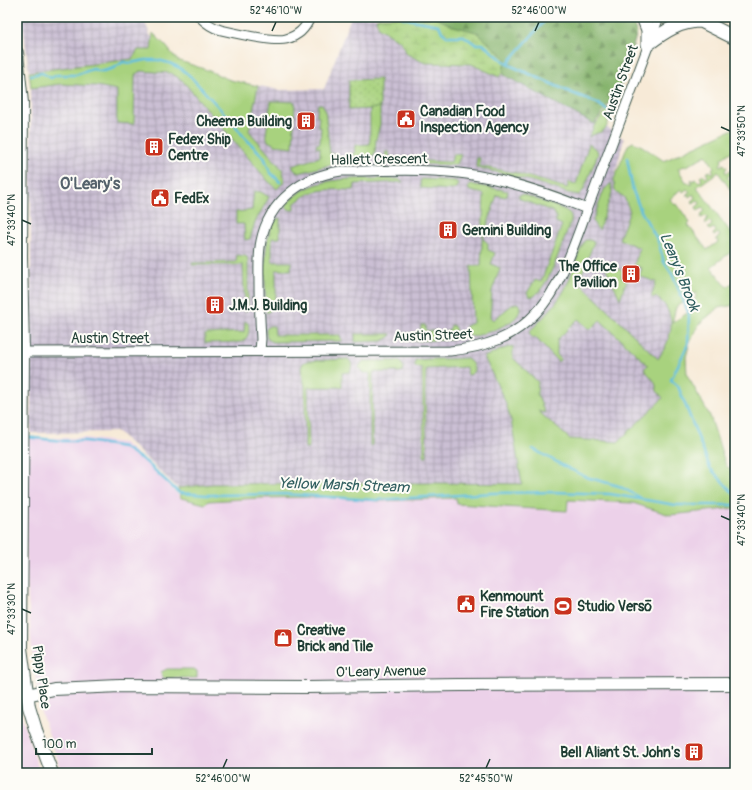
<svg xmlns="http://www.w3.org/2000/svg" width="752" height="790" viewBox="0 0 752 790" font-family="Pangolin,sans-serif">
<defs>
<pattern id="industrial-grid" width="8" height="8" patternUnits="userSpaceOnUse"><rect width="8" height="8" fill="#cbbfd4"/><path d="M0 4h8M4 0v8" fill="none" stroke="#a49cad"/></pattern>
<pattern id="forest-firs" width="22" height="20" patternUnits="userSpaceOnUse"><rect width="22" height="20" fill="#86b46d"/><path d="M5 1l3.5 6h-7zM16 11l3.5 6h-7z" fill="#6d945a"/></pattern>
<pattern id="wetland-marsh" width="20" height="14" patternUnits="userSpaceOnUse"><rect width="20" height="14" fill="#a8d27e"/><path d="M1 5h8M5 5V1M11 12h8M15 12V8" fill="none" stroke="#90b56e"/></pattern>
<pattern id="park-dots" width="8" height="8" patternUnits="userSpaceOnUse"><rect width="8" height="8" fill="#a8d27e"/><path d="M2 2h.1M6 6h.1" fill="none" stroke="#90b56e" stroke-width="1.8" stroke-linecap="round"/></pattern>
</defs>
<rect width="100%" height="100%" fill="#fdfcf7"/>
<filter id="ink" filterUnits="userSpaceOnUse"><feTurbulence type="fractalNoise" baseFrequency=".025" numOctaves="2"/><feDisplacementMap in="SourceGraphic" scale="8" xChannelSelector="R" yChannelSelector="G"/><feConvolveMatrix kernelMatrix="1 2 1 2 8 2 1 2 1" color-interpolation-filters="sRGB"/></filter>
<filter id="wash" filterUnits="userSpaceOnUse"><feTurbulence type="fractalNoise" baseFrequency=".012" numOctaves="4" result="noise"/><feDisplacementMap in="SourceGraphic" scale="16" xChannelSelector="R" yChannelSelector="G"/><feGaussianBlur stdDeviation="0.9" result="paint"/><feColorMatrix in="noise" values="0 0 0 0 0 0 0 0 0 0 0 0 0 0 0 0 0 1.4 0 .05"/><feComposite in="paint" operator="in"/></filter>
<g filter="url(#wash)">
<rect width="100%" height="100%" fill="#f7ead7"/>
<path fill="#ecd1e9" d="M27,438H85L124,443L146,462L181,498L205,504L209,501L260,498L320,497L380,501L456,498L457,504L567,511V500L633,503L670,515L735,508V773H63L41,713L32,651L26,570Z
M17,699L27,735L40,773H17Z"/>
<path fill="url(#industrial-grid)" d="M22,17H143L150,35L175,64L206,75L279,90L324,89L351,17H375L377,18L376,23L401,41L470,61L499,73L599,122L624,139L614,179L615,191L624,197L654,274L676,307L672,324L679,450L617,442L570,439L522,484L434,483L213,484L178,488L118,432L31,433V88Z"/>
<path fill="#a8d27e" stroke="#648859" fill-rule="evenodd" d="M153,33L166,46L177,60L207,70L230,80L258,86L249,131L282,169L284,176V182L277,189L268,181L182,80L171,73L140,71L135,75L134,124L117,123V90L97,86L61,84L31,88L29,72L132,59L138,50H151Z
M271,101L295,102L293,147L275,145L268,141L266,134Z
M318,104H322L325,109L330,154H336L338,161L337,163L299,173L296,171L292,166L320,157V147L316,148L317,144L320,143L321,127H318L319,117L317,116Z
M380,107V124L376,140L375,153L368,163H349L350,154H354L355,145L370,144V109Z
M609,107C609,115 610,128 601,132C597,133 594,134 589,137L594,126Z
M735,128V155L732,151L721,159L722,162L720,164L721,166L724,164L727,168L725,170L726,173L730,171L731,172L730,173L731,175L727,177L730,180L733,178L735,181L732,184L734,187L735,186V196L718,172L697,187L731,233L735,230V249L711,267L727,287L735,281V305L718,308L699,324L690,341L686,357L687,375L710,416L726,466L735,473V508L670,515L633,503L568,500L567,511L457,504L456,498L380,501L320,497L260,498L209,501L205,504L181,498L178,488L213,484L434,483L522,484L511,420L505,401L484,357L503,349L513,346V358L538,382L537,394L545,413L538,411L570,439L618,442L663,398L657,391L655,382L644,369L648,365L600,320L590,330L578,319L557,340V355L561,359L558,362L535,337L533,338L529,334L531,330C543,318 557,304 565,289C573,273 576,256 585,240H590L594,242L579,282L658,359C668,344 677,325 666,307C664,303 659,299 655,296L654,298L651,297L656,282L639,276L642,268L634,265L640,248L619,239L630,211L624,197L615,191L614,179L628,145L633,142L642,146L664,161ZM706,155L714,167L712,169L714,172L712,173L710,171L706,173L708,176L706,178L703,175L700,177L702,180L699,182L696,179L693,181L692,179L691,180L692,183L691,185L688,182H686L678,169L684,166L685,167ZM681,189L683,192L687,189L690,192L686,195L687,196L688,195L689,197L693,194L695,198L691,201L693,203L698,200L700,204L696,207L698,211L702,208L705,211L701,214L702,216L701,217V218L706,216L708,218L704,222L706,224L710,221L712,225L708,228L710,230L714,228L716,231L713,234L714,236L718,233L720,236L716,239L718,242L707,250L688,225L690,223L677,204L675,205L670,199ZM697,292L692,310L672,323L676,307Z
M589,144L597,150L598,154L583,191L579,195L568,193L532,181L476,167L477,158H480L479,166L516,173L567,188L569,182L576,184Z
M385,152H389L390,161H427L451,162L453,154L461,155L457,164L454,165L391,163L388,162L386,159Z
M400,179L403,182L355,184L354,190C330,190 314,186 294,204V210C290,210 287,210 286,205C310,173 364,179 400,179Z
M422,179L455,181L458,183L456,188L452,190L421,188L420,182Z
M611,183L612,192L599,230L595,226L593,220L604,190Z
M470,184L508,191L507,196L505,197L497,195L483,239L488,243V250L495,253L491,264L500,268L492,291L490,317L493,320L512,305L516,303L519,304C527,322 485,333 473,337L466,333V326L473,323L471,266H481L484,194L470,191L468,188Z
M254,191L261,192L269,197L255,222L250,239L245,240L244,224H236V212L252,210Z
M522,194L563,209C569,212 572,214 571,221C563,240 550,286 533,297L529,296L527,293L535,280L541,282L562,225L556,222V217L554,212L523,200L519,198V195Z
M278,218H280V238H272V262H291V270H276C275,282 280,309 266,313C266,290 260,233 278,218Z
M237,255L246,256L248,259V309L247,311L245,312L243,265H192V263L236,262Z
M604,264L623,271L621,277L627,280L620,299Z
M245,321L248,323C250,330 249,339 241,342L205,343V335L207,334L244,332Z
M421,325H425L426,331H449L451,325L454,326L455,328L457,337L451,340L407,341L404,339L400,334H421Z
M269,326H274L275,335H340L342,341L273,342C266,339 266,336 266,329Z
M355,334H391L390,337L382,341L355,342Z
M467,358C472,363 478,370 470,375L467,374L466,367L426,369L425,394L427,457H424L422,368L415,367V360C433,358 449,360 467,358Z
M348,359C353,363 352,366 350,372L342,373V387H308L309,448H305V387L301,368L303,363L307,361Z
M363,361H400L404,368L403,371L400,372H373L372,446H370V373H363L360,369L359,367Z
M167,669H194L197,671V677L195,678H163L161,672Z"/>
<path fill="url(#forest-firs)" stroke="#527850" d="M434,17H629L637,32L626,72L617,93L594,124L504,75L503,73L505,58L476,32L453,26Z"/>
<path fill="url(#wetland-marsh)" stroke="#648859" d="M381,17H434L453,26L476,32L505,58L503,73L499,77L471,64L425,63L407,54L401,42L379,28L376,19Z"/>
<path fill="url(#park-dots)" stroke="#648859" d="M380,79V107L370,109L349,110V80Z"/>
<g fill="none" stroke-linecap="round" stroke-linejoin="round">
<path stroke="#61bfdf" stroke-width="2.5" d="M402,17L412,20L439,25L442,32L447,36H464L475,44H483L507,64L572,93L597,103L607,110
M507,64L548,17
M31,75L42,73L51,78L57,75H76L93,69L99,71H104L114,68L123,62L130,63L146,60H158L169,63L180,68L190,76L234,124L244,137L264,157L270,172L280,182
M627,158L633,191L641,211L658,241L664,262L672,274L689,314L688,344L671,380L678,386L710,468L735,495
M25,437L63,441H86L123,447L146,462L179,493L207,495L284,494L375,500L493,493L555,492L610,494L676,505H735
M533,449L562,465L586,477L619,486L641,498"/>
</g>
</g>
<g filter="url(#ink)">
<g fill="none" stroke-linecap="round" stroke-linejoin="round">
<g stroke="#3f574c" stroke-width="11">
<path id="minor" d="M200,17C206,23 213,28 221,30C234,33 275,42 286,39C298,36 306,28 310,17
M260,351L261,339C260,321 259,302 259,284C259,269 258,255 261,241C269,201 303,176 341,171C382,171 427,168 467,174C509,180 548,193 587,209
M23,352L450,351C485,347 512,339 536,313C563,285 577,235 591,199C614,138 636,77 659,17"/>
</g>
<g stroke="#3f574c" stroke-width="14">
<path id="tertiary" d="M17,53L22,103L21,256L23,352L21,648L29,707L36,730L52,773
M27,695L54,689L120,686L307,687L460,685L735,684"/>
</g>
<g stroke="#3f574c" stroke-width="15">
<path id="secondary" d="M643,17L648,30V44
M695,18L735,38
M648,44C665,31 680,21 702,21"/>
</g>
<use href="#minor" stroke="#fff" stroke-width="9"/>
<use href="#tertiary" stroke="#fff" stroke-width="12"/>
<use href="#secondary" stroke="#fff" stroke-width="13"/>
</g>
</g>
<path fill="none" stroke="#1f3d34" stroke-width="1.5" d="M272,31L276,22M535,31L539,22M721,127L730,131M22,220L31,224M721,516L730,520M22,609L31,613M223,768L227,759M486,768L490,759"/>
<defs>
<g id="civic-square" transform="scale(1)"><rect x="-9" y="-9" width="18" height="18" rx="4" fill="#c8321e" stroke="#fdfcf7"/><path d="M-.6-6.5H3V-4.5H.6V-3L4-1V1h2V6H-6V1h2V-1L-.6-3ZM-1.2 2.5V6h2.4V2.5Z" fill="#fff"/></g>
<g id="building-square" transform="scale(1)"><rect x="-9" y="-9" width="18" height="18" rx="4" fill="#c8321e" stroke="#fdfcf7"/><path d="M-4-6H4V6H1V3H-1V6H-4ZM-2.5-4.3h1.7v1.8h-1.7ZM.8-4.3h1.7v1.8H.8ZM-2.5-1h1.7V.8h-1.7ZM.8-1h1.7V.8H.8Z" fill="#fff"/></g>
<g id="stadium-square" transform="scale(1)"><rect x="-9" y="-9" width="18" height="18" rx="4" fill="#c8321e" stroke="#fdfcf7"/><path d="M0-5a6.5 5 0 1 0 0 10a6.5 5 0 1 0 0-10ZM-3.5-1.8h7v3.6h-7Z" fill="#fff"/></g>
<g id="shop-square" transform="scale(1)"><rect x="-9" y="-9" width="18" height="18" rx="4" fill="#c8321e" stroke="#fdfcf7"/><path d="M-5-2.5h2.3a2.7 3.5 0 0 1 5.4 0H5L5.5 6h-11ZM-1.5-2.5h3a1.5 2.3 0 0 0-3 0Z" fill="#fff"/></g>
</defs>
<g fill-rule="evenodd">
<use href="#civic-square" x="406" y="119"/>
<use href="#building-square" x="306" y="121"/>
<use href="#building-square" x="154" y="147"/>
<use href="#civic-square" x="160" y="198"/>
<use href="#building-square" x="448" y="230"/>
<use href="#building-square" x="631" y="274"/>
<use href="#building-square" x="215" y="305"/>
<use href="#civic-square" x="466" y="604"/>
<use href="#stadium-square" x="563" y="606"/>
<use href="#shop-square" x="283" y="638"/>
<use href="#building-square" x="694" y="752"/>
</g>
<g text-anchor="middle" stroke-width="4" stroke-linejoin="round" paint-order="stroke">
<g font-size="14" fill="#1f3d34" stroke="#fdfcf7">
<text transform="translate(620 82) rotate(-70)" y="5">Austin Street</text>
<text transform="translate(379 159) rotate(-1)" y="5">Hallett Crescent</text>
<text transform="translate(433 335) rotate(-2)" y="5">Austin Street</text>
<text x="110" y="343">Austin Street</text>
<text transform="translate(381 671) rotate(-1)" y="5">O'Leary Avenue</text>
<text transform="translate(42 677) rotate(82)" y="5">Pippy Place</text>
</g>
<g font-size="14" font-weight="bold" fill="#1f3d34" stroke="#fdfcf7" text-anchor="start">
<text x="420" y="116">Canadian Food<tspan x="420" dy="16">Inspection Agency</tspan></text>
<text x="292" y="126" text-anchor="end">Cheema Building</text>
<text x="168" y="144">Fedex Ship<tspan x="168" dy="16">Centre</tspan></text>
<text x="174" y="203">FedEx</text>
<text x="462" y="235">Gemini Building</text>
<text x="617" y="271" text-anchor="end">The Office<tspan x="617" dy="16">Pavilion</tspan></text>
<text x="229" y="310">J.M.J. Building</text>
<text x="480" y="601">Kenmount<tspan x="480" dy="16">Fire Station</tspan></text>
<text x="577" y="611">Studio Versō</text>
<text x="297" y="635">Creative<tspan x="297" dy="16">Brick and Tile</tspan></text>
<text x="680" y="757" text-anchor="end">Bell Aliant St. John's</text>
</g>
<g font-size="15" font-style="italic" fill="#305e5f" stroke="#fdfcf7">
<text transform="translate(680 272) rotate(68)" y="5">Leary's Brook</text>
<text transform="translate(344 485) rotate(2)" y="5">Yellow Marsh Stream</text>
</g>
<g font-size="16" font-weight="bold" fill="#55626c" stroke="#fdfcf7">
<text x="90" y="189">O'Leary's</text>
</g>
</g>
<rect width="752" height="790" fill="none" stroke="#fdfcf7" stroke-width="44"/>
<path d="M36 748v6h116v-6" fill="none" stroke="#1f3d34" stroke-width="2"/>
<text x="42" y="748" font-size="12" fill="#1f3d34" stroke="#fdfcf7" stroke-width="3" paint-order="stroke">100 m</text>
<rect x="22" y="22" width="708" height="746" fill="none" stroke="#1f3d34" stroke-width="1.5"/>
<g font-size="10" text-anchor="middle" fill="#1f3d34">
<text x="276" y="14">52°46'10"W</text>
<text x="539" y="14">52°46'00"W</text>
<text transform="translate(741 131) rotate(-90)" y="4">47°33'50"N</text>
<text transform="translate(11 220) rotate(-90)" y="4">47°33'40"N</text>
<text transform="translate(741 520) rotate(-90)" y="4">47°33'40"N</text>
<text transform="translate(11 609) rotate(-90)" y="4">47°33'30"N</text>
<text x="223" y="782">52°46'00"W</text>
<text x="486" y="782">52°45'50"W</text>
</g>
</svg>
